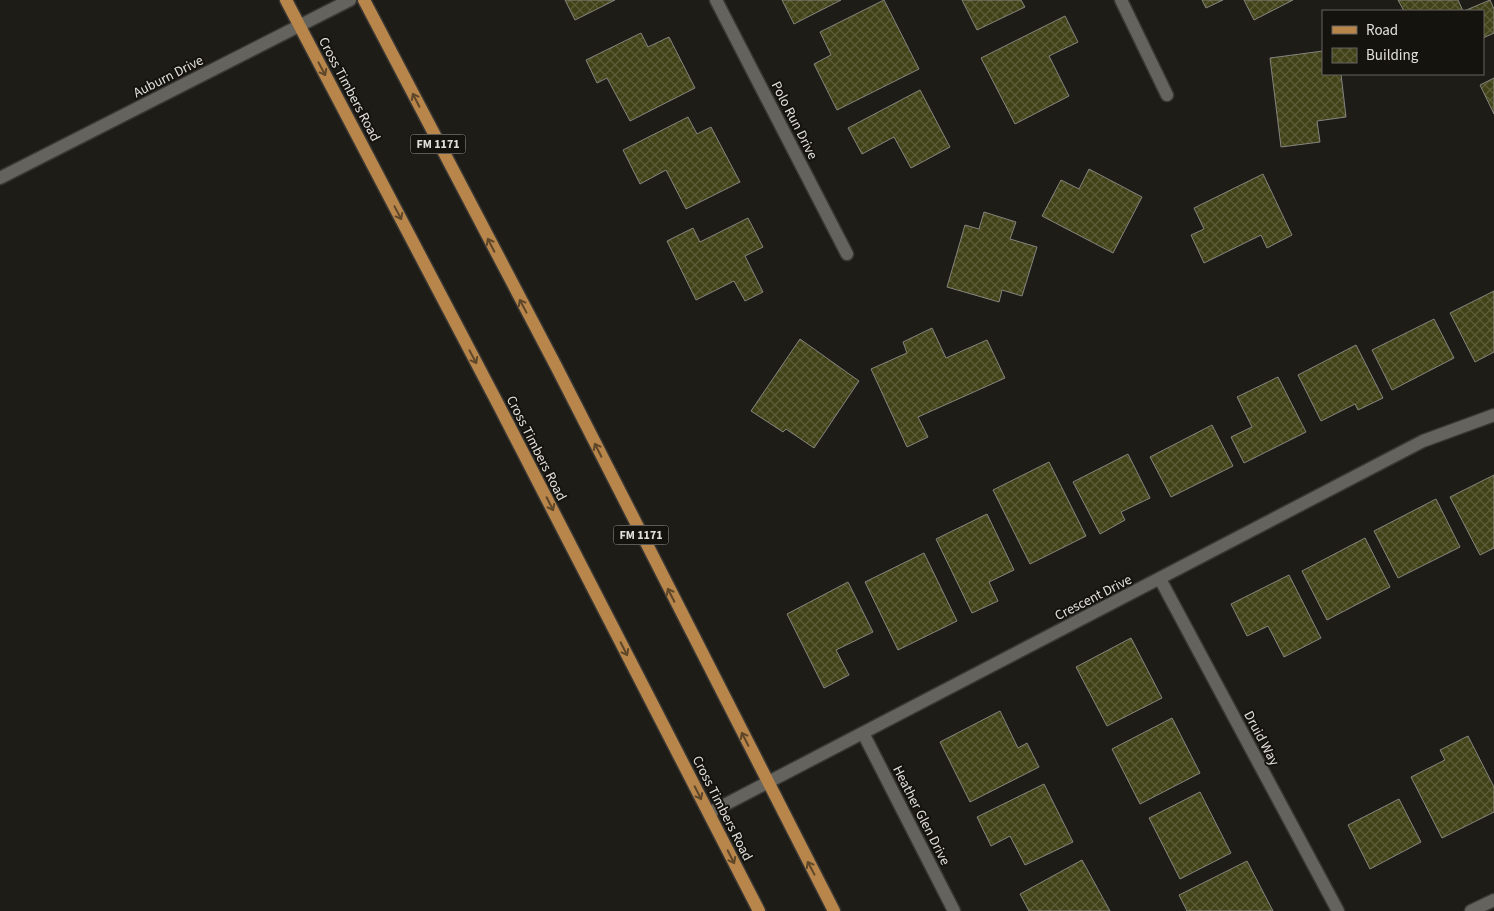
<svg xmlns="http://www.w3.org/2000/svg" width="1494" height="911" viewBox="0 0 1494 911" font-family="'Source Sans 3',sans-serif">
<defs>
<pattern id="building-cross-hatch" width="8" height="8" patternUnits="userSpaceOnUse" patternTransform="scale(1.25)"><rect width="8" height="8" fill="#424218"/><path d="M0 0l8 8M0 8l8-8" fill="none" stroke="#5d5d39"/></pattern>
</defs>
<rect width="100%" height="100%" fill="#1e1c17"/>
<path fill="url(#building-cross-hatch)" stroke="#84857e" d="M565,0H615L575,20Z
M782,0H841L794,24Z
M884,0L919,69L837,110L814,64L831,55L820,32Z
M962,0H1021L1025,7L977,30Z
M1202,0H1223L1206,8Z
M1244,0H1293L1254,20Z
M1398,0H1458L1463,11H1404Z
M1490,0L1494,9V33L1483,38V11H1464Z
M1065,16L1078,42L1049,56L1069,96L1015,124L981,58Z
M641,33L648,47L669,37L695,88L630,121L607,78L597,83L586,60Z
M1323,51V74H1341L1346,117L1317,121L1320,142L1281,147L1270,58Z
M1494,78V114L1480,85Z
M920,90L950,147L911,168L894,137L862,154L848,128Z
M688,117L697,134L711,127L740,182L686,209L666,170L640,184L623,150Z
M1089,169L1142,197L1113,253L1042,216L1061,180L1079,189Z
M1263,174L1292,235L1267,248L1261,235L1204,263L1191,235L1204,229L1194,208Z
M984,212L1016,222L1010,239L1037,247L1022,296L1002,290L999,302L947,287L965,225L979,229Z
M748,218L763,247L745,256L763,292L745,301L734,281L696,300L667,241L693,228L700,242Z
M1494,291V352L1475,362L1450,313Z
M1434,319L1454,358L1392,390L1372,350Z
M932,328L946,358L987,340L1005,378L918,417L928,437L907,447L871,369L907,353L903,342Z
M800,339L859,381L814,448L786,429L783,432L751,411Z
M1356,345L1383,398L1358,410L1355,404L1321,421L1298,375Z
M1278,377L1306,432L1244,463L1231,437L1252,427L1237,397Z
M1212,425L1233,466L1171,497L1150,457Z
M1128,454L1150,498L1121,512L1125,520L1100,534L1073,482Z
M1049,462L1086,536L1030,564L993,490Z
M1494,475V548L1480,555L1450,497Z
M1436,499L1460,547L1398,578L1374,531Z
M987,514L1014,570L989,582L998,601L972,613L936,539Z
M1365,538L1390,587L1327,620L1302,571Z
M924,553L957,621L898,650L865,582Z
M1289,575L1321,638L1284,657L1268,626L1247,636L1231,604Z
M848,582L873,632L836,650L849,675L824,688L787,614Z
M1131,638L1162,698L1107,726L1076,667Z
M1000,711L1018,748L1027,743L1039,767L970,802L940,742Z
M1172,718L1200,773L1140,804L1112,749Z
M1468,736L1494,787V812L1442,838L1411,777L1445,760L1440,750Z
M1044,784L1073,842L1025,865L1010,836L991,846L977,817Z
M1200,792L1231,853L1180,879L1149,818Z
M1399,799L1421,842L1370,869L1348,825Z
M1082,860L1110,911H1029L1020,894Z
M1247,861L1273,911H1187L1179,895Z"/>
<g fill="none" stroke-linecap="round" stroke-linejoin="round">
<g stroke="#383734" stroke-width="15">
<path id="minor" d="M716,0L847,254
M1121,0L1167,95
M1160,579L1338,911
M863,733L954,911
M709,813L1423,441L1494,415
M1471,911L1494,900"/>
</g>
<g stroke="#383734" stroke-width="15">
<path id="tertiary" d="M0,178L350,0"/>
</g>
<g stroke="#383734" stroke-width="15">
<path id="primary" d="M286,0L498,404L759,911
M364,0L557,368L834,911"/>
</g>
<use href="#minor" stroke="#65635d" stroke-width="12"/>
<use href="#tertiary" stroke="#65635d" stroke-width="12"/>
<use href="#primary" stroke="#b8854a" stroke-width="12"/>
</g>
<defs><path id="oneway-shaft" d="M-6 0H5M1.5-3L5.5 0L1.5 3" fill="none" stroke-width="1.6" stroke-linecap="round" stroke-linejoin="round" transform="scale(1.25)"/></defs>
<g stroke="#5e4629">
<use href="#oneway-shaft" transform="translate(322 69) rotate(62)"/>
<use href="#oneway-shaft" transform="translate(416 100) rotate(-117)"/>
<use href="#oneway-shaft" transform="translate(398 213) rotate(62)"/>
<use href="#oneway-shaft" transform="translate(491 245) rotate(-117)"/>
<use href="#oneway-shaft" transform="translate(523 306) rotate(-118)"/>
<use href="#oneway-shaft" transform="translate(473 357) rotate(62)"/>
<use href="#oneway-shaft" transform="translate(598 450) rotate(-117)"/>
<use href="#oneway-shaft" transform="translate(550 504) rotate(63)"/>
<use href="#oneway-shaft" transform="translate(671 595) rotate(-117)"/>
<use href="#oneway-shaft" transform="translate(624 649) rotate(63)"/>
<use href="#oneway-shaft" transform="translate(745 739) rotate(-117)"/>
<use href="#oneway-shaft" transform="translate(698 793) rotate(63)"/>
<use href="#oneway-shaft" transform="translate(731 857) rotate(63)"/>
<use href="#oneway-shaft" transform="translate(811 868) rotate(-118)"/>
</g>
<g text-anchor="middle" stroke-width="4" stroke-linejoin="round" paint-order="stroke">
<g fill="#15130e" stroke="#a4a29e" stroke-width="1">
<rect x="410.5" y="134.5" width="55" height="19" rx="4"/>
<rect x="613.5" y="525.5" width="55" height="19" rx="4"/>
</g>
<g font-size="12" font-weight="bold" fill="#e1dfdc">
<text x="438" y="148">FM 1171</text>
<text x="641" y="539">FM 1171</text>
</g>
<g font-size="14" fill="#e1dfdc" stroke="#15130e">
<text transform="translate(168 76) rotate(-27)" y="5">Auburn Drive</text>
<text transform="translate(350 89) rotate(62)" y="5">Cross Timbers Road</text>
<text transform="translate(795 120) rotate(63)" y="5">Polo Run Drive</text>
<text transform="translate(537 448) rotate(63)" y="5">Cross Timbers Road</text>
<text transform="translate(1093 597) rotate(-27)" y="5">Crescent Drive</text>
<text transform="translate(1262 738) rotate(62)" y="5">Druid Way</text>
<text transform="translate(723 808) rotate(63)" y="5">Cross Timbers Road</text>
<text transform="translate(922 815) rotate(63)" y="5">Heather Glen Drive</text>
</g>
</g>
<rect x="1322" y="10" width="162" height="65" fill="#15130e" stroke="#676560"/>
<rect x="1332" y="26" width="25" height="8" fill="#b8854a" stroke="#676560"/>
<text x="1366" y="35" font-size="15" fill="#e1dfdc">Road</text>
<rect x="1332" y="48" width="25" height="15" fill="url(#building-cross-hatch)" stroke="#676560"/>
<text x="1366" y="60" font-size="15" fill="#e1dfdc">Building</text>
</svg>
